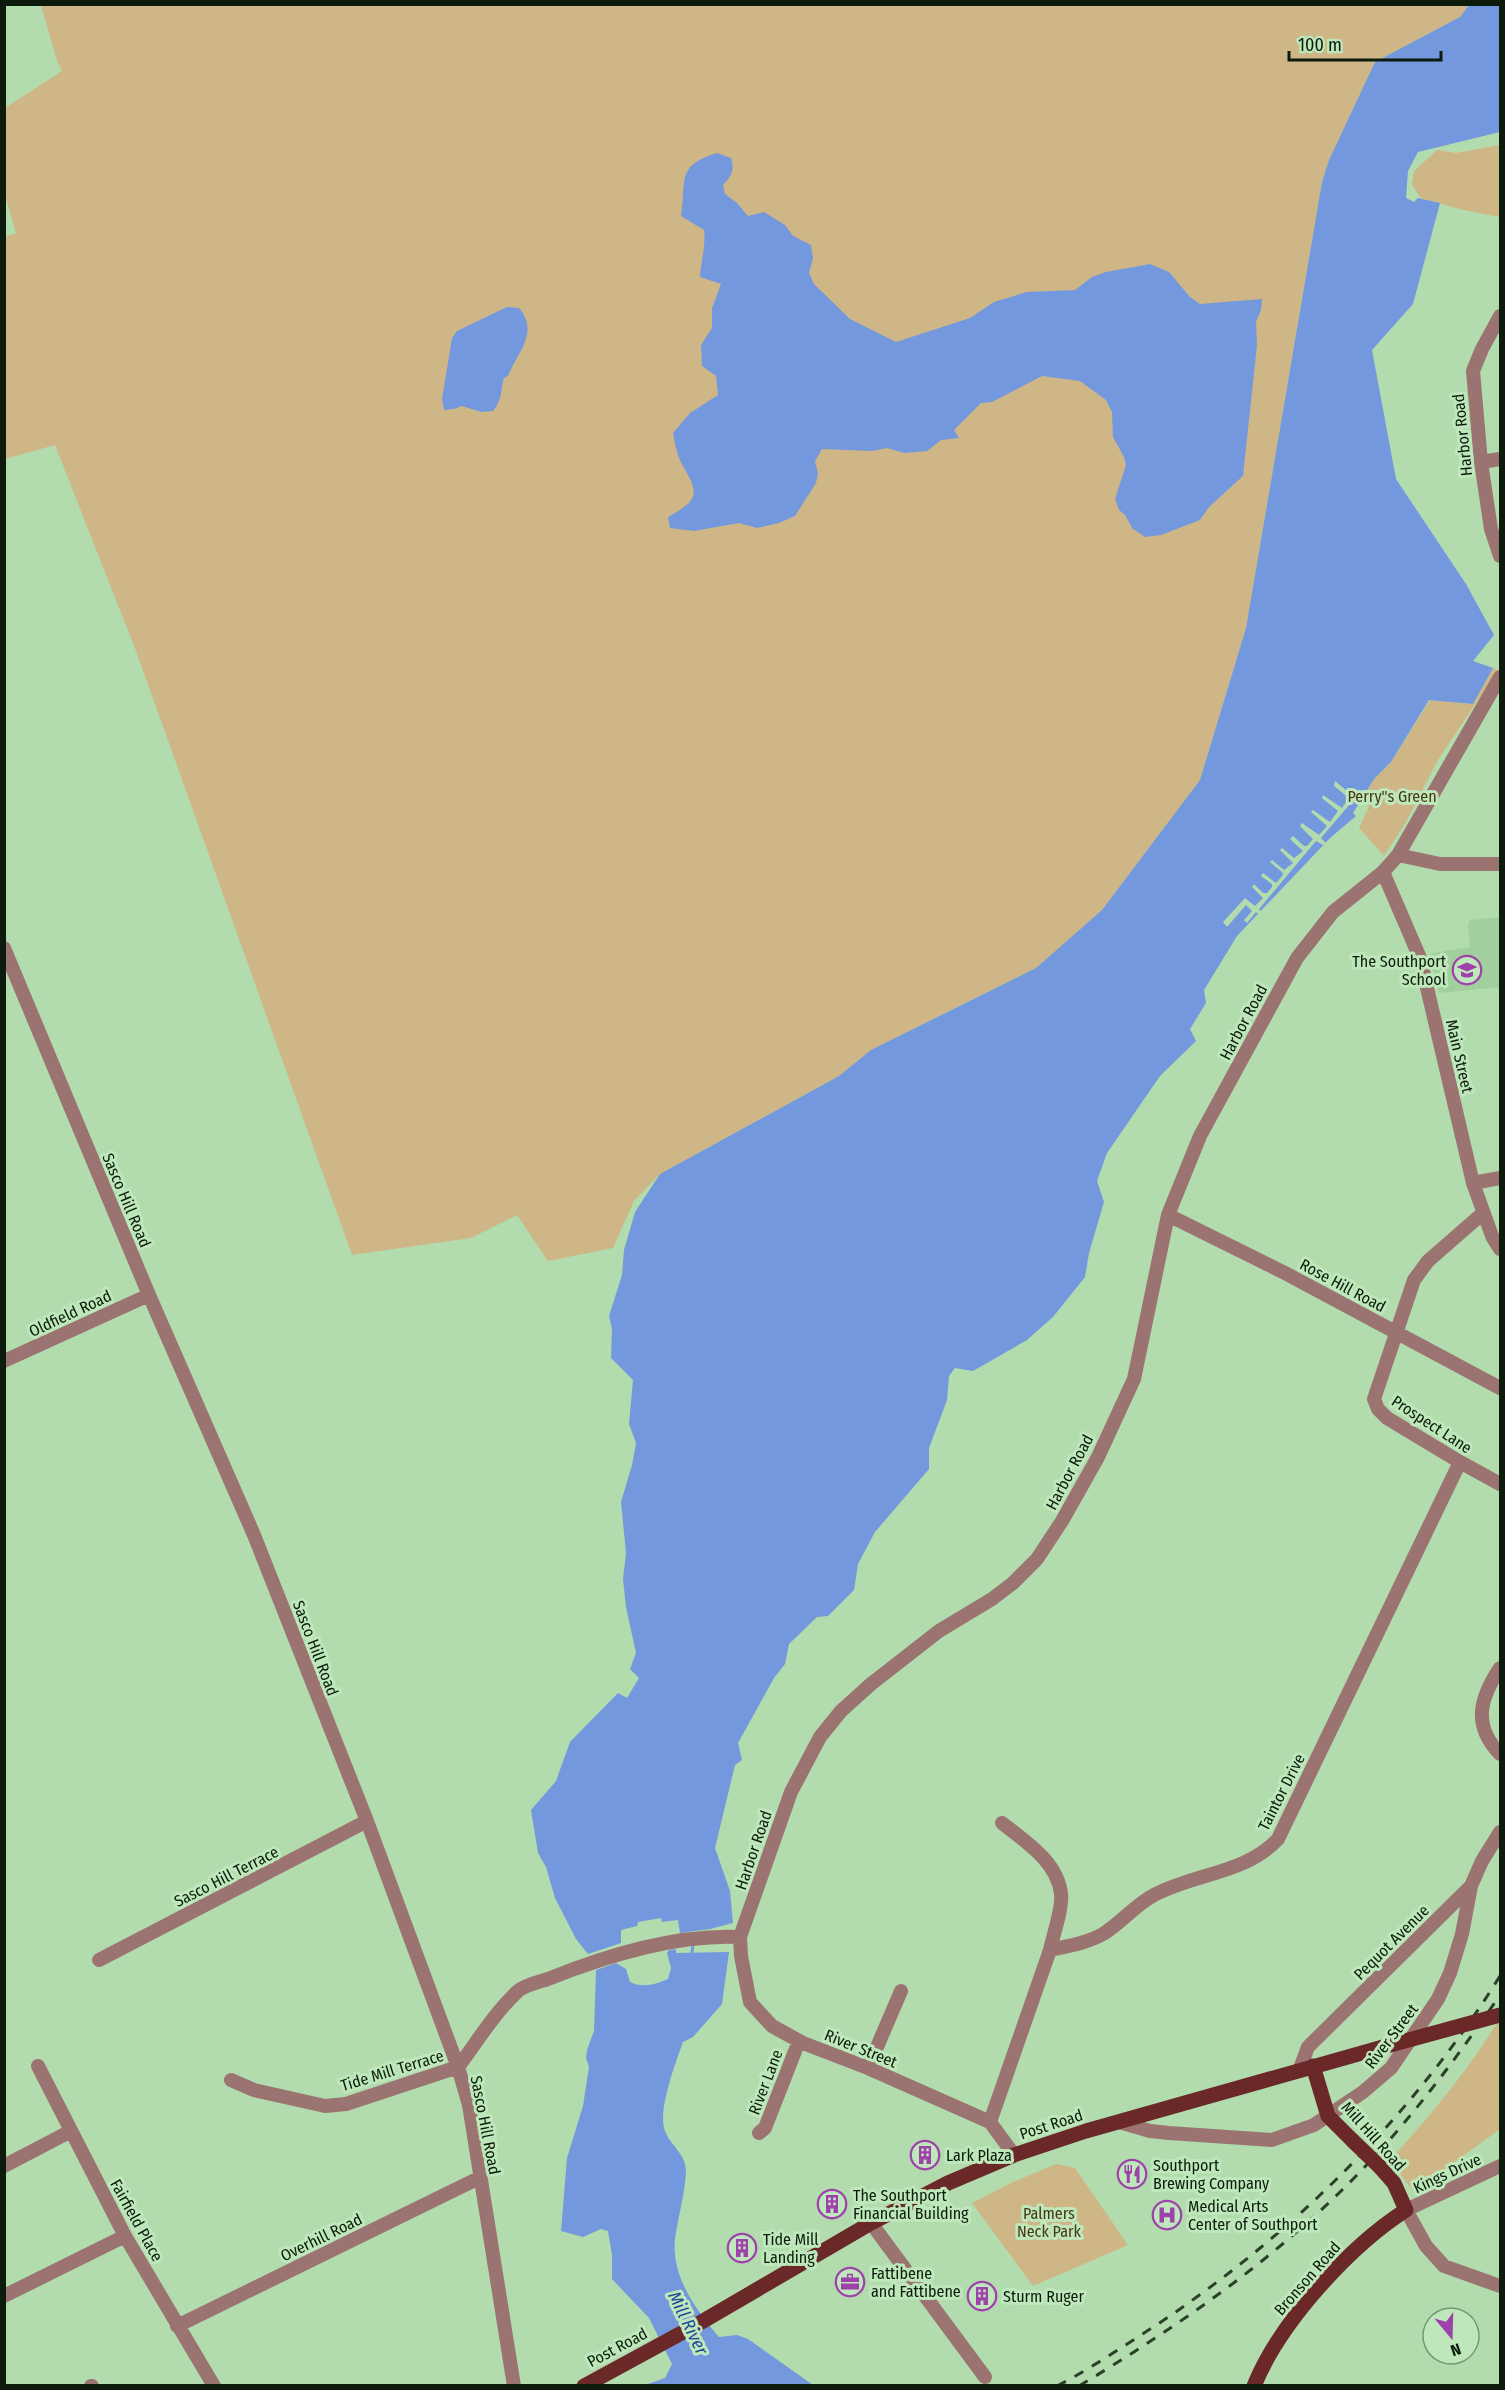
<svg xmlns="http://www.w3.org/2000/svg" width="1505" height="2390" viewBox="0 0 1505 2390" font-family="'Fira Sans Condensed',sans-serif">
<rect width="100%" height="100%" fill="#b2dbae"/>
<path fill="#a1cf9e" d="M1500,917V987L1439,993L1429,954L1470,947L1468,926L1470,920Z"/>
<path fill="#cfb687" d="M41,5H1469L1460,17L1375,62L1329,160L1322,182L1246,628L1200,780L1102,910L1036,968L871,1050L839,1076L660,1174L634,1201L613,1248L548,1261L517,1215L471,1238L352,1255L136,651L55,445L5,459V237L16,233L5,195V108L62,71L57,61Z
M1500,145V217L1463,210L1421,198L1412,185L1414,171L1437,150L1456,153Z
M1493,668L1498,670L1438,760L1406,822L1384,856L1359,828L1369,806L1361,800L1374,779L1391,762L1430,700L1473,704Z
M1500,2018V2129L1414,2192L1390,2160C1432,2114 1467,2072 1500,2018Z
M1056,2164L1075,2168L1128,2245L1033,2286L972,2203L1011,2183Z"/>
<path fill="#7498de" d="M1469,5H1500V132L1418,152L1408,171L1406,198L1414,202L1418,198L1440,203L1413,304L1372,350L1396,479L1466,584L1494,635L1473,661L1493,668L1473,704L1429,700L1391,762L1374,779L1353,813L1356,816L1330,838L1237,936L1204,990L1206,1003L1190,1029L1196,1041L1160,1076L1107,1153L1097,1181L1104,1202L1089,1253L1085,1277L1053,1317L1027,1340L973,1371L955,1368L949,1376L947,1400L929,1448V1469L875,1532L858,1564L854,1590L828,1616L817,1617L789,1644L785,1664L774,1678L738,1743L742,1760L735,1765L715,1848L730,1891L733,1923L710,1929L680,1933L678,1920L662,1922L661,1918L638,1922L637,1926L621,1930V1943L588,1954L576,1939L555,1898L546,1867L538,1853L531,1810L556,1781L570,1742L618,1693L627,1698L639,1678L630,1669L636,1653L626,1607L623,1579L626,1553L621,1502L632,1465L636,1443L629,1424L633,1380L611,1358L612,1329L609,1316L622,1275L624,1250L635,1212L660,1174L839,1076L871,1050L1036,968L1102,910L1200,780L1246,628L1322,182L1329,160L1375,62L1460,17Z
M717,153L731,158C735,171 731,176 723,185L725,194L737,203L748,216L764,212L785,225L793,236L811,245L813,258L809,273L814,284L850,319L896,342L970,318L994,302L1027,292L1075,290L1092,277L1106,272L1150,264L1169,272L1190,297L1200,304L1262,299L1261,310L1256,322L1257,345L1243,476L1209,507L1200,520L1161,535L1145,537L1132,528L1125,515L1119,510L1115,499L1126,465L1124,457L1113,437L1112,412L1106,400L1080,381L1042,376L992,402L981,403L954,430L959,438L941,440L927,451L904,453L887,448L872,451L822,449L815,461L818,473L816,483L795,516L779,523L757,528L739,523L694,531L670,528L668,517C698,500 700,495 683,466C677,456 675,444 673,433L690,413L718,395L716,376L702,366L701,345L712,328V308L721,284L700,277C701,261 706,246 704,230L681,216C687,180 675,166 717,153Z
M507,307L519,308C540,332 517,353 508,376L504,378C500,391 503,399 493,411L481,412L462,406L454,409L444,410L442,399L452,338L457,331Z
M676,1949V1953L729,1952L722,2004L693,2037L683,2042C676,2062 657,2111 665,2131C670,2145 686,2154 686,2171C685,2194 678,2217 675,2239C671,2276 696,2310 719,2337L737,2335L748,2339L813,2385H645L665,2378L672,2364L649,2318L612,2279V2255L608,2231L601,2229L583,2237L561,2231L567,2158L583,2106L589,2067L586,2058L587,2050L594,2031L596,1970L616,1963L626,1969L630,1982C642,1988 655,1985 668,1979L671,1968L667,1953L669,1950Z"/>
<path fill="#b2dbae" d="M1335,781L1355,798L1321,838L1326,843L1323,845L1316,841L1259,909L1262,913L1260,915L1256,912L1247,923L1244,920L1252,911L1246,905L1227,927L1223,922L1245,898L1255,906L1263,898L1252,887L1254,884L1263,893H1267L1272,887V884L1261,876L1263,873L1276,883L1283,875L1282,872L1270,862L1272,860L1284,870L1293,863L1280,850L1282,848L1294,858L1303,851L1290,839L1293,836L1304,846H1307L1313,839L1300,826L1302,823L1319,835L1327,826L1311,812L1313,810L1330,822L1338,811L1322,798L1323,795L1342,808L1349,798L1334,786Z"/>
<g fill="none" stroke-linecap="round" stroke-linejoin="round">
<path stroke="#7498de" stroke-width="3" d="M692,1953L693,1943"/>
<path stroke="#9b7471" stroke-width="14" d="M1500,316L1482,349L1473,371L1481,462L1491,529L1500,556
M1481,462L1500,459
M1398,855L1440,864H1500
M1383,872L1420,958L1473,1183L1492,1236L1500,1249
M4,948L149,1295L254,1535L367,1821L458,2067L469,2105L514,2386
M1473,1183L1500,1178
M1483,1213L1428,1261L1414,1280L1374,1399L1378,1409L1387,1418L1460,1462L1500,1484
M1168,1215L1285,1273L1500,1388
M4,1361L149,1295
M1500,1668C1480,1698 1472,1725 1500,1754
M1002,1823C1025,1841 1058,1862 1061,1894C1063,1908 1053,1935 1050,1950
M740,1937L741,1956L750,2002L772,2026L803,2043L868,2068L990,2122L1014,2155
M99,1960L367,1821
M38,2066L125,2236L214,2386
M458,2067C477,2042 495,2012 518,1991C525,1985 539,1982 548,1979C608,1955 676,1934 740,1937L791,1792L820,1737L841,1711L871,1684L939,1631L992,1599L1013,1583L1037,1559L1062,1521L1098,1457L1134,1379L1168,1215L1200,1136L1297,958L1333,912L1383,872L1398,855L1500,677
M868,2068L901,1991
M1299,2071L1308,2047L1471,1886L1482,1861L1500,1832
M231,2080L254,2090L325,2106L346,2104L458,2067
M990,2122L1050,1950C1068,1946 1087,1943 1103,1934C1121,1923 1135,1905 1154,1895C1195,1873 1245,1874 1278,1839L1460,1462
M1119,2122L1150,2131L1169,2133L1272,2140L1314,2125L1363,2092L1391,2068L1438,1999L1450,1973L1462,1934L1471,1886
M759,2133L765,2128L799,2041
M4,2166L71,2131
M1500,2166L1406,2210L1426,2246L1444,2266L1500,2286
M871,2223L985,2377
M4,2296L125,2236
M177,2326L479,2178
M91,2386H92"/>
<path stroke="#6a2828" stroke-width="15" d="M1313,2066L1328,2116L1353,2141
M584,2386L698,2324L871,2223L948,2183L1014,2155L1086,2131L1383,2047
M1254,2386C1280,2322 1349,2247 1406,2210L1394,2183L1379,2166"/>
<path stroke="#2b3f2a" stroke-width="3" stroke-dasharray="10 10" stroke-linecap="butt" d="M1057,2386C1092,2368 1125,2345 1158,2324C1294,2233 1413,2116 1500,1976
M1079,2386C1172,2330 1261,2269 1339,2193C1400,2134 1452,2065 1500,1995"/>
<path stroke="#6a2828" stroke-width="15" d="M1383,2047L1500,2015
M1353,2141L1379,2166"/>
</g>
<defs>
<g id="school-ring" transform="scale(1.5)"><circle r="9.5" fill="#bee8bb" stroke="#9e41aa" stroke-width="1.5"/><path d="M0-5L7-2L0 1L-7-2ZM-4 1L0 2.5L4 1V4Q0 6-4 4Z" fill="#9e41aa"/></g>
<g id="building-ring" transform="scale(1.5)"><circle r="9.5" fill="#bee8bb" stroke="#9e41aa" stroke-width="1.5"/><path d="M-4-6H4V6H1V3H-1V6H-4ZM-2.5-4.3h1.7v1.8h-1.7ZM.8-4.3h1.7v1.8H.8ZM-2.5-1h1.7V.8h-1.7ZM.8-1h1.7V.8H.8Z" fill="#9e41aa"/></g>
<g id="restaurant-ring" transform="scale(1.5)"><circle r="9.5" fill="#bee8bb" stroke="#9e41aa" stroke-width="1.5"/><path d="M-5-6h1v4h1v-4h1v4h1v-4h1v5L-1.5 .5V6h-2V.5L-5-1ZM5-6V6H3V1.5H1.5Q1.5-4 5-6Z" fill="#9e41aa"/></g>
<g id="hospital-ring" transform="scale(1.5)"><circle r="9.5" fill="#bee8bb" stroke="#9e41aa" stroke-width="1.5"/><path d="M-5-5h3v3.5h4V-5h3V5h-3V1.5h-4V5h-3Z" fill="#9e41aa"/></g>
<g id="office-ring" transform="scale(1.5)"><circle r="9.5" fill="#bee8bb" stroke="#9e41aa" stroke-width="1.5"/><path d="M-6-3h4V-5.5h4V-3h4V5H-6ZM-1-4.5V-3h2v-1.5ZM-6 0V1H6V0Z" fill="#9e41aa"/></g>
</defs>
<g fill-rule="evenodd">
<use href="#school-ring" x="1467" y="970"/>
<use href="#building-ring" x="925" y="2155"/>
<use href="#restaurant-ring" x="1132" y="2174"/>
<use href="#building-ring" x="832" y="2204"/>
<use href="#hospital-ring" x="1167" y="2215"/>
<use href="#building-ring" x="742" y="2248"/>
<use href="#office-ring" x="850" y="2282"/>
<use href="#building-ring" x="982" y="2296"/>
</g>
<g text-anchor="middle" stroke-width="6" stroke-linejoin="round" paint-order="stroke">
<g font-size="16" fill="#0c1b0b" stroke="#bee8bb">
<text transform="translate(1462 435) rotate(-96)" y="6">Harbor Road</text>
<text transform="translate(1243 1022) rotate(-62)" y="6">Harbor Road</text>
<text transform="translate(1460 1056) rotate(77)" y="6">Main Street</text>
<text transform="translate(127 1200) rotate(67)" y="6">Sasco Hill Road</text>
<text transform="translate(1343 1285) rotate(28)" y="6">Rose Hill Road</text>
<text transform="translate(70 1313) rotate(-25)" y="6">Oldfield Road</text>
<text transform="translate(1432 1424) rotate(33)" y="6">Prospect Lane</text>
<text transform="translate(1069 1472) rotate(-62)" y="6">Harbor Road</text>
<text transform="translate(316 1648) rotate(69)" y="6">Sasco Hill Road</text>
<text transform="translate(1281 1792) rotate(-63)" y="6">Taintor Drive</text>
<text transform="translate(753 1850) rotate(-71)" y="6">Harbor Road</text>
<text transform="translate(226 1876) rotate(-27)" y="6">Sasco Hill Terrace</text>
<text transform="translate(1391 1942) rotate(-45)" y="6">Pequot Avenue</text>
<text transform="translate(1391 2036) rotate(-53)" y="6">River Street</text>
<text transform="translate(861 2048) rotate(22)" y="6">River Street</text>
<text transform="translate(392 2070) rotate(-17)" y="6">Tide Mill Terrace</text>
<text transform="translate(765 2082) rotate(-69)" y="6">River Lane</text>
<text transform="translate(1051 2124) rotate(-18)" y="6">Post Road</text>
<text transform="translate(486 2125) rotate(79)" y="6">Sasco Hill Road</text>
<text transform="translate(1374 2136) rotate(48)" y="6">Mill Hill Road</text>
<text transform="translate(1447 2173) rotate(-25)" y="6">Kings Drive</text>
<text transform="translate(137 2220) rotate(61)" y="6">Fairfield Place</text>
<text transform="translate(321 2237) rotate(-26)" y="6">Overhill Road</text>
<text transform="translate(1307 2278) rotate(-49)" y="6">Bronson Road</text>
<text transform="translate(617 2347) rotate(-28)" y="6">Post Road</text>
</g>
<g font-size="16" fill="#483713" stroke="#bee8bb">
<text x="1392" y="802">Perry"s Green</text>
<text x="1049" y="2219">Palmers<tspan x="1049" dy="18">Neck Park</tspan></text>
</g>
<g font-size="16" fill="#0c1b0b" stroke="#bee8bb" text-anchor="start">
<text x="1446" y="967" text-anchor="end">The Southport<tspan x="1446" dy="18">School</tspan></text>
<text x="946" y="2161">Lark Plaza</text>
<text x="1153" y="2171">Southport<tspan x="1153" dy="18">Brewing Company</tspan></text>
<text x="853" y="2201">The Southport<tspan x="853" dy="18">Financial Building</tspan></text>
<text x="1188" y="2212">Medical Arts<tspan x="1188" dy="18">Center of Southport</tspan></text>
<text x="763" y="2245">Tide Mill<tspan x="763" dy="18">Landing</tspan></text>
<text x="871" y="2279">Fattibene<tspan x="871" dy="18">and Fattibene</tspan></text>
<text x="1003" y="2302">Sturm Ruger</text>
</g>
<g font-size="18" font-style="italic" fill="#214799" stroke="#bee8bb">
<text transform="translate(688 2323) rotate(64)" y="6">Mill River</text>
</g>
</g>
<rect width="1505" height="2390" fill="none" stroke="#0c1b0b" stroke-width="12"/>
<g transform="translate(1451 2336) rotate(161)"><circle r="28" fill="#bee8bb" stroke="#779675" stroke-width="1.5"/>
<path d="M0-4.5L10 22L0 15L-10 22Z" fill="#9e41aa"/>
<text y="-9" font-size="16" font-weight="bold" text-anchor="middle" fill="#0c1b0b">N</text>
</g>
<path d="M1289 51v9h152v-9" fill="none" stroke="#0c1b0b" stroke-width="3"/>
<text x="1298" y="51" font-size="18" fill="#0c1b0b" stroke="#bee8bb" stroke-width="4.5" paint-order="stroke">100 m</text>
</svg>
